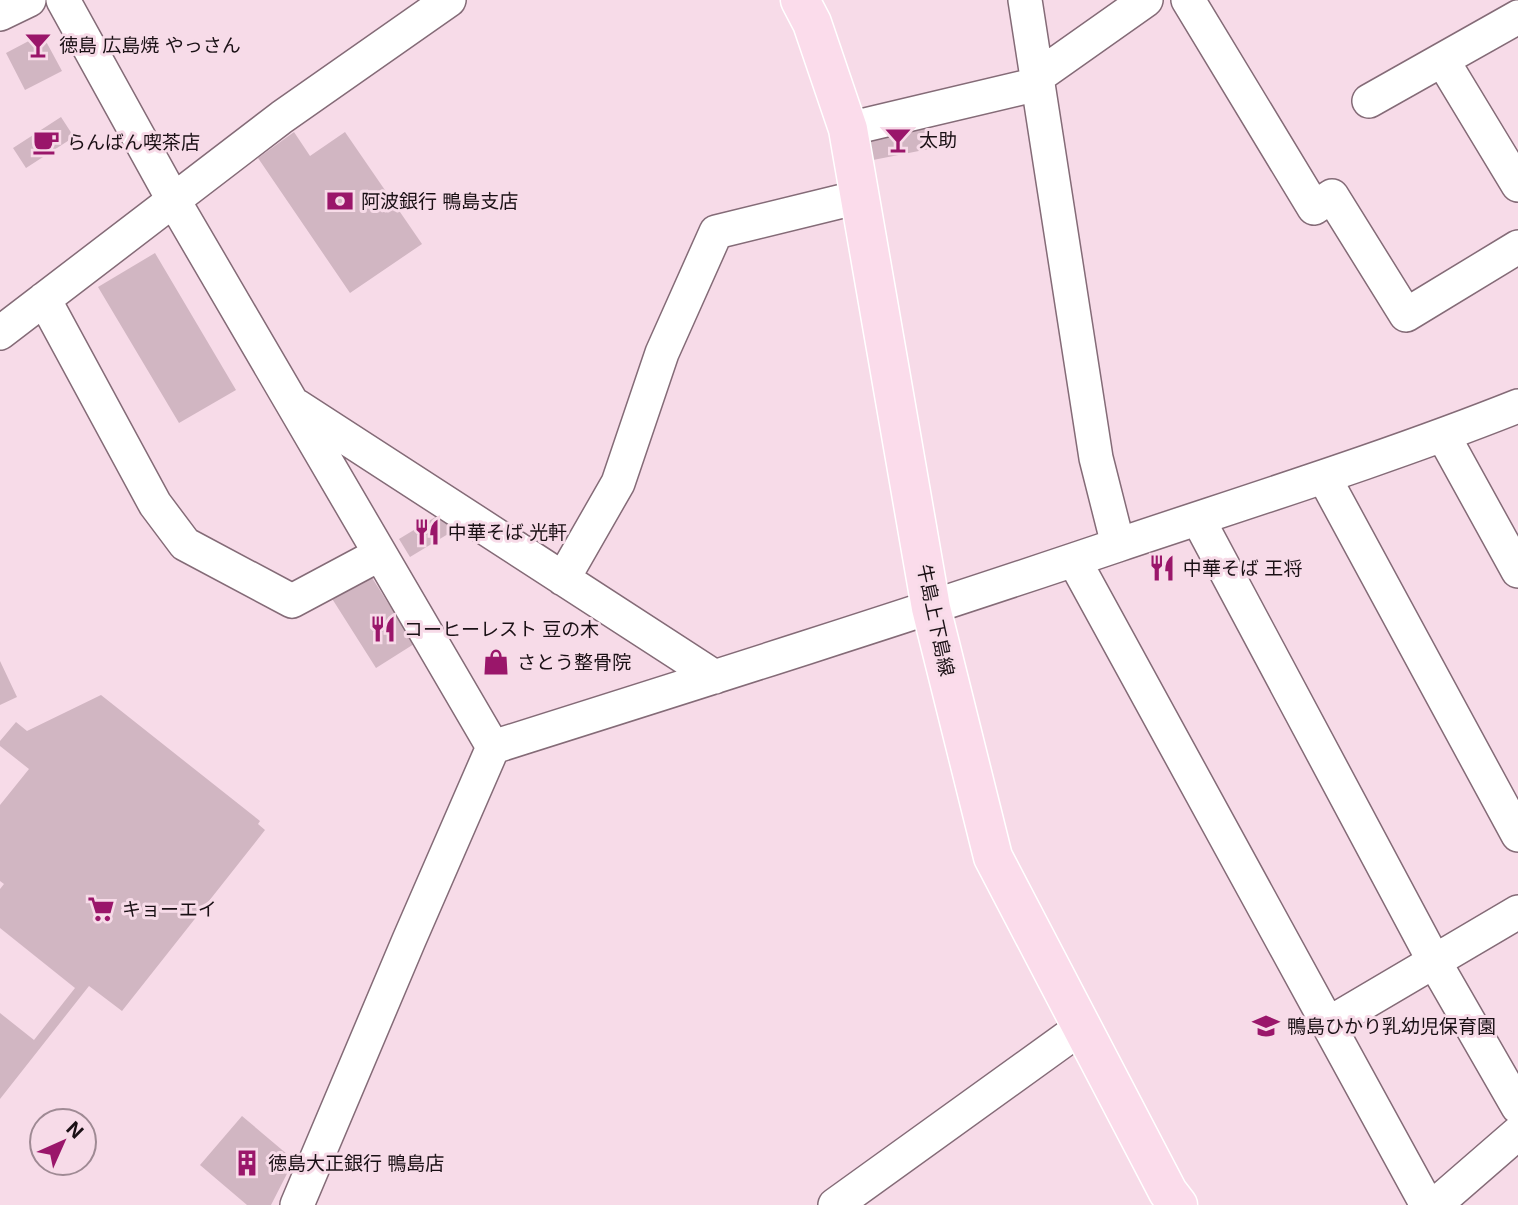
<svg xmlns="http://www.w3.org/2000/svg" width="1518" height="1205" viewBox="0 0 1518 1205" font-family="Inter,'Noto Sans JP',sans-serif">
<rect width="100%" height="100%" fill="#f7dbe8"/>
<path fill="#d1b6c2" d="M42,34L62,71L25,90L6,53Z
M61,117L74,137L26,168L13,148Z
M923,121L929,149L873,160L867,132Z
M294,132L310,156L345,132L422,244L350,293L258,158Z
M155,253L236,390L179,423L98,287Z
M442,513L453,531L410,557L399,539Z
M369,573L414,644L376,668L331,597Z
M0,661L17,697L0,705Z
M101,695L260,821L258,824L265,830L122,1011L89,986L0,1099V1013L34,1040L75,988L0,928V889L4,884L0,881V805L29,769L0,746V741L16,722L27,731Z
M242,1116L294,1160L271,1205H247L200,1165Z"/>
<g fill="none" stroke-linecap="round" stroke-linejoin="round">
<g stroke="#846b77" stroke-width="36">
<path id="minor" d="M63,0L174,201L493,747
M1025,0L1096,458L1118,545
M1188,0L1314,208L1332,196L1406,315L1518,247
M0,14L29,0
M1443,61L1518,185
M1037,77L1146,0
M1369,101L1518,17
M848,129L1038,84
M44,299L155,504L185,544L292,601L380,554
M0,333L282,117L449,0
M297,406L715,677
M1443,435L1518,571
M1324,477L1518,835
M1198,519L1434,961L1518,1107
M1074,560L1427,1205
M563,579L618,483L662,353L716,232L859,197
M1328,1024L1518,912
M297,1205L409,940L493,747C702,681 911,615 1118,545C1252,500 1387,458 1518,406
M835,1205L1082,1027
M1435,1205L1518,1133"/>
</g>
<g stroke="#fff" stroke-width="41">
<path id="major" d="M800,0L812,23L848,129L931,608L993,857L1168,1192L1178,1205"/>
</g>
<use href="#minor" stroke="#fff" stroke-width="33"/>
<use href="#major" stroke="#fbdceb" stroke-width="38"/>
</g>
<defs>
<g id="bar-bare" transform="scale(2.1)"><path d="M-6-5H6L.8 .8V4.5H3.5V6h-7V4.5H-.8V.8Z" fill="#9a166a" stroke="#f7dbe8" stroke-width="2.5" paint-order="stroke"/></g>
<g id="cafe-bare" transform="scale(2.1)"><path d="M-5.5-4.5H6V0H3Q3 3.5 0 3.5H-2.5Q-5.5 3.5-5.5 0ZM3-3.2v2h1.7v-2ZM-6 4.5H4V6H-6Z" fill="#9a166a" stroke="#f7dbe8" stroke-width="2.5" paint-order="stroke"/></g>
<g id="bank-bare" transform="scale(2.1)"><path d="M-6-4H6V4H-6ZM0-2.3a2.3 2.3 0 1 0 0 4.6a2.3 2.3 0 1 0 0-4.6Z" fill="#9a166a" stroke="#f7dbe8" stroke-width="2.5" paint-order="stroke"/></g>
<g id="restaurant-bare" transform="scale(2.1)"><path d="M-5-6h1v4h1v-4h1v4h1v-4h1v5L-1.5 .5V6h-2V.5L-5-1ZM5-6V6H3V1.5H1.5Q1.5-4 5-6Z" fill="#9a166a" stroke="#f7dbe8" stroke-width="2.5" paint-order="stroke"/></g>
<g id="shop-bare" transform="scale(2.1)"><path d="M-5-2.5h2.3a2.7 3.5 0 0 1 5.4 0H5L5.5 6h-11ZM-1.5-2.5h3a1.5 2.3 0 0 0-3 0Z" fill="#9a166a" stroke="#f7dbe8" stroke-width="2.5" paint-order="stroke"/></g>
<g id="supermarket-bare" transform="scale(2.1)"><path d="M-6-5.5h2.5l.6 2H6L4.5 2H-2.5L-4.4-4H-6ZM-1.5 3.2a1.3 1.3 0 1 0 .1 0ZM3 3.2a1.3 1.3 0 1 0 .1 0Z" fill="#9a166a" stroke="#f7dbe8" stroke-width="2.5" paint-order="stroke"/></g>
<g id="school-bare" transform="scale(2.1)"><path d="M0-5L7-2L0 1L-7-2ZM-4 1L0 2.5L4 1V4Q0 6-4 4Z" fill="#9a166a" stroke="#f7dbe8" stroke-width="2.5" paint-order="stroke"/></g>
<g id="building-bare" transform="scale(2.1)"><path d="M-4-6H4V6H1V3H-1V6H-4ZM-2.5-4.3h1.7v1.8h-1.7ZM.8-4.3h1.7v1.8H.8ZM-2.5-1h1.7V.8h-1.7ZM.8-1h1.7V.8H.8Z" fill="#9a166a" stroke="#f7dbe8" stroke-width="2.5" paint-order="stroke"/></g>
</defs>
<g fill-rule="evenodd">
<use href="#bar-bare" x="38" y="45"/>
<use href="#bar-bare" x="898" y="140"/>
<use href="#cafe-bare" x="46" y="142"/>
<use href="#bank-bare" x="340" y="201"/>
<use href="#restaurant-bare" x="427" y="532"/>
<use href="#restaurant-bare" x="1162" y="568"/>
<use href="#restaurant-bare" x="383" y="629"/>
<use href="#shop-bare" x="496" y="662"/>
<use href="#supermarket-bare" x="101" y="909"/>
<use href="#school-bare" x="1266" y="1026"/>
<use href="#building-bare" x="247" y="1163"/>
</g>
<g text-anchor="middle" stroke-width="6" stroke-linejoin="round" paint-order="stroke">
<g font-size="19" fill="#1a1015" stroke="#f7dbe8" text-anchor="start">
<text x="59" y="52">徳島 広島焼 やっさん</text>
<text x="919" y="147">太助</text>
<text x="67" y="149">らんばん喫茶店</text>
<text x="361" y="208">阿波銀行 鴨島支店</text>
<text x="448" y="539">中華そば 光軒</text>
<text x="1183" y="575">中華そば 王将</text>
<text x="404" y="636">コーヒーレスト 豆の木</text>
<text x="517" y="669">さとう整骨院</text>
<text x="122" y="916">キョーエイ</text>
<text x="1287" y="1033">鴨島ひかり乳幼児保育園</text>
<text x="268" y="1170">徳島大正銀行 鴨島店</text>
</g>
<g font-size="19" fill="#1a1015" stroke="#f7dbe8">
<text transform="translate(936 620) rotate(78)" y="7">牛島上下島線</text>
</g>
</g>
<g transform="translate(63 1142) rotate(45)"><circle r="33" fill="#f7dbe8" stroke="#9f8a94" stroke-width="2"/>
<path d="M0-5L12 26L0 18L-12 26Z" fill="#9a166a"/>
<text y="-10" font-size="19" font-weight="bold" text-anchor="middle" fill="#1a1015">N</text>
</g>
</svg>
